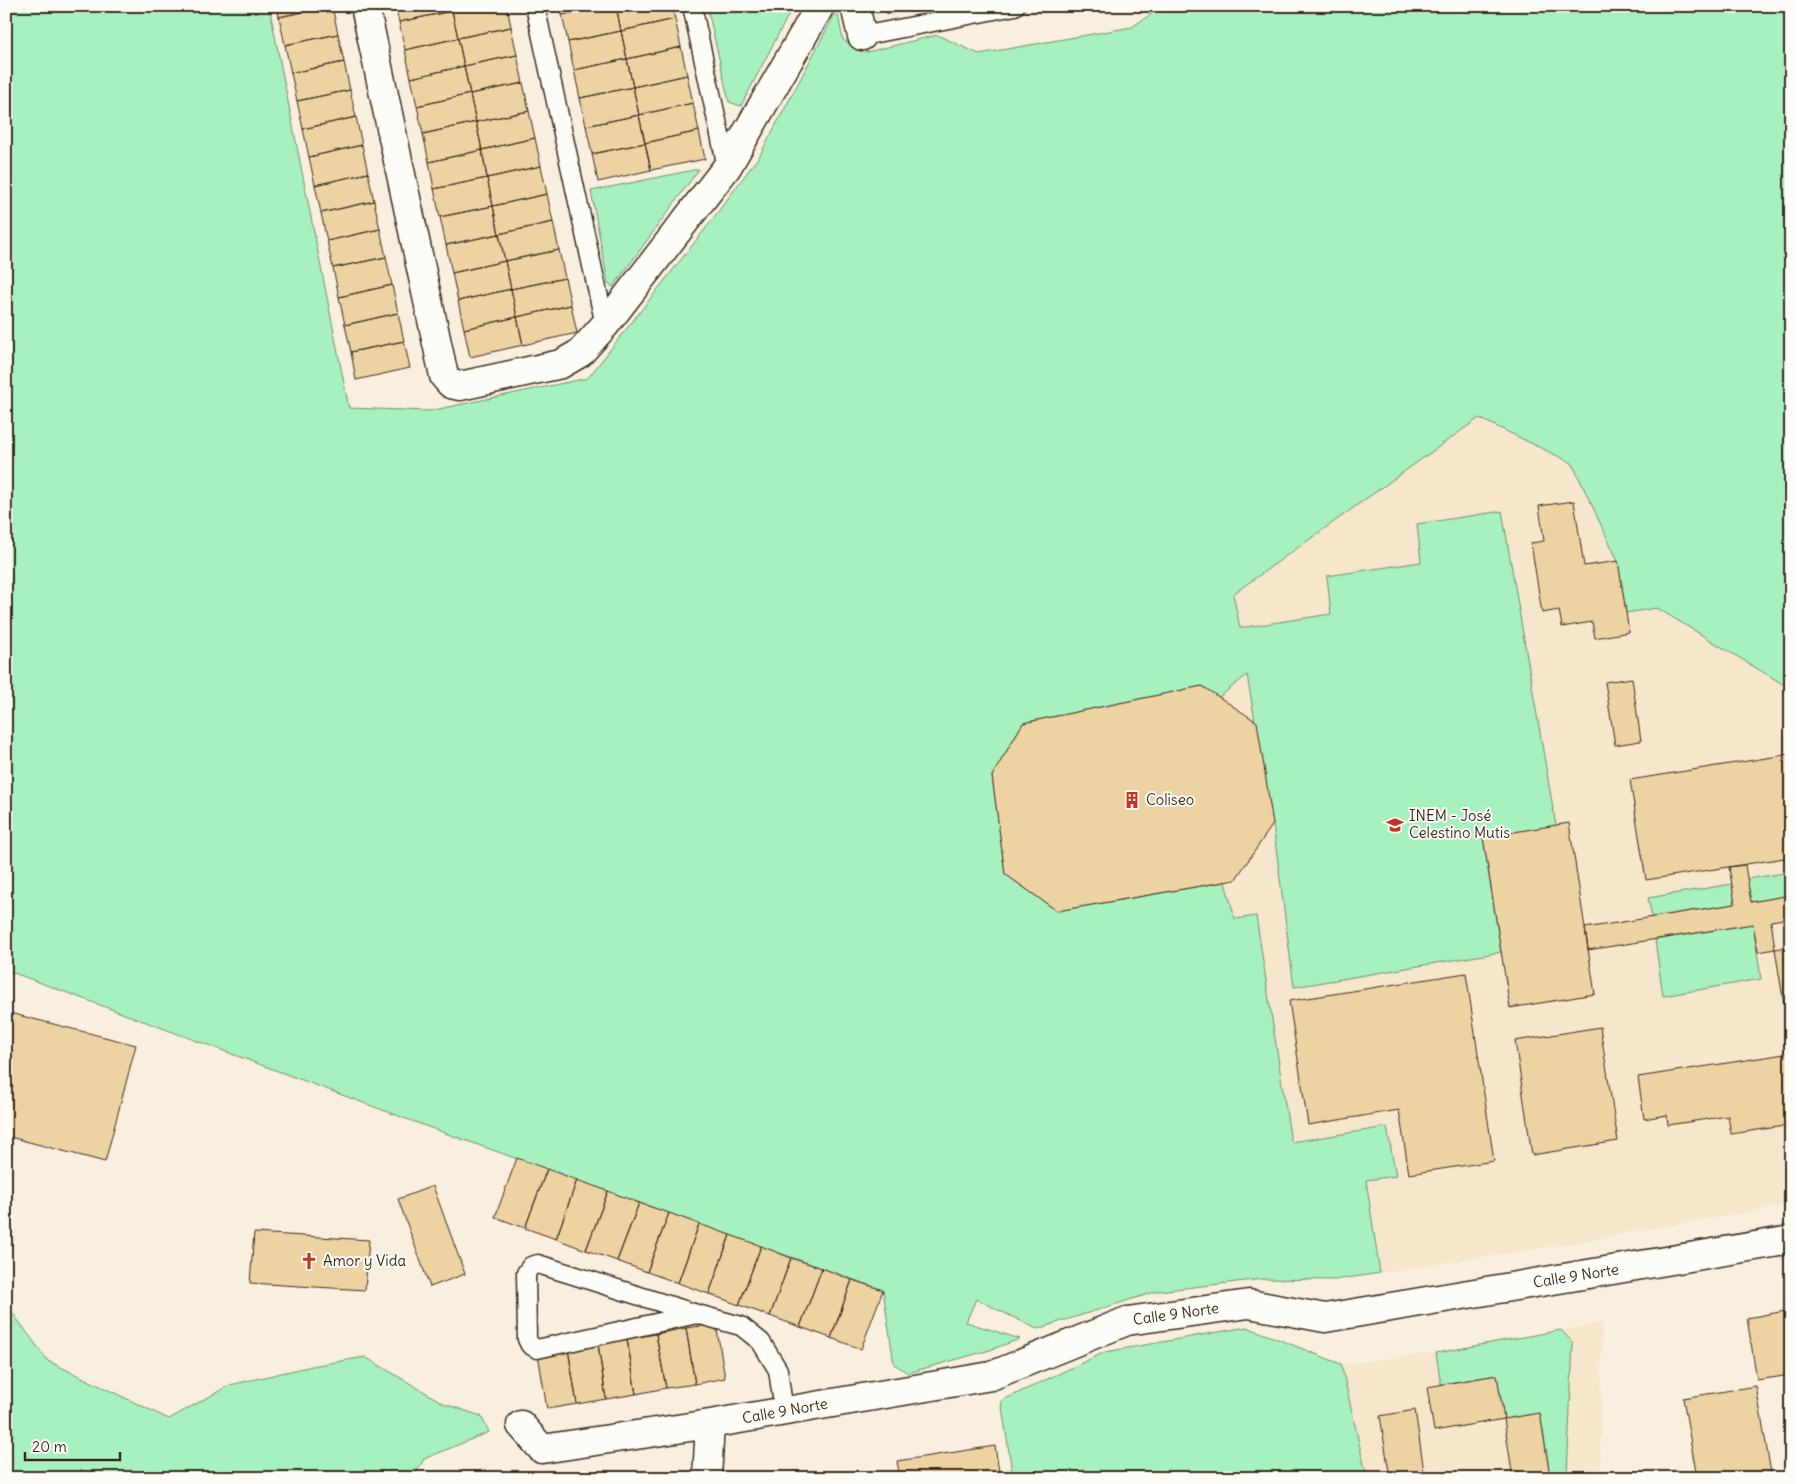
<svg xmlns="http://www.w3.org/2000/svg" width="1797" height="1484" viewBox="0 0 1797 1484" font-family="Delius,sans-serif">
<rect width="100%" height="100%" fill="#f8efde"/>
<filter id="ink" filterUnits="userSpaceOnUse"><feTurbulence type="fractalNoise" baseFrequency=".02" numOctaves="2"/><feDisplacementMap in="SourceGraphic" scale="10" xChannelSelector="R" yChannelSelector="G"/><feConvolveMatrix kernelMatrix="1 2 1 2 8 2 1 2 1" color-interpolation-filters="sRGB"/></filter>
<g filter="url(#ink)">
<path fill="#f5e6cc" d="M1479,418L1572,463L1618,561L1657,608L1791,689V1205L1643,1230L1574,1243L1334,1280L1306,1244L976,1299L966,1322L791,1258L1005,874L992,776L1023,723L1202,686L1240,628L1233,593Z
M1602,1323L1600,1478H1367L1341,1364L1436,1353Z"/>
<path fill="#a7f1bf" stroke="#718e6e" d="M6,6H269L349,408L429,411L588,378L709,224L760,155L837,10L843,40L867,52L937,35L979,54L1132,27L1163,6H1791V689L1657,608L1626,613L1618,561L1572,463L1479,418L1233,594L1240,628L1331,614L1327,576L1421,562L1417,524L1502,511L1556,826L1483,837L1501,952L1294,987L1273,824L1247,675L1219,697L1202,686L1023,723L992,776L1005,874L1057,911L1225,882L1235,919L1256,916L1291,1142L1387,1127L1396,1176L1366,1180L1380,1273L1334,1280L1263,1279L1158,1291L1037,1329L976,1299L966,1322L1020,1339L990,1350L908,1373L894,1364L883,1290L431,1128L6,970Z
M707,6H793L741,106L729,102Z
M699,169L613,287L608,283L591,191Z
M1791,872V895L1751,902L1747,879Z
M1732,884L1735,904L1652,917L1648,898Z
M1753,924L1761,979L1663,996L1655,940Z
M6,1304L48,1361L169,1419L230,1385L312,1366L365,1357L445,1404L481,1416L489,1432L424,1459L413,1478H6Z
M1247,1327L1341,1364L1367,1478H1013L1001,1401L1105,1352Z
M1561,1330L1573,1343L1567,1474L1550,1476L1540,1413L1504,1419L1497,1375L1441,1384L1436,1353Z"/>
<path fill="#edd2a2" stroke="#3b2a1e" d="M277,6H330L279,17Z
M332,6L338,34L285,45L279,17Z
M395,6H451L452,11L399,22Z
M451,6H472L452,11Z
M472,6H507L511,27L458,38L452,11Z
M560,6H600L562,15Z
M600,6H616L621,31L568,42L562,15Z
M616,6H672L675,19L621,31Z
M885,6H915V9L887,14Z
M452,11L458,38L405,50L399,22Z
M675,19L681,47L627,59L621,31Z
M511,27L517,55L464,66L458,38Z
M621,31L627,59L574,70L568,42Z
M338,34L344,62L291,73L285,45Z
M458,38L464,66L411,78L405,50Z
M681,47L687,75L633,87L627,59Z
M517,55L523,83L470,94L464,66Z
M627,59L633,87L580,98L574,70Z
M344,62L350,90L297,101L291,73Z
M464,66L470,94L417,106L411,78Z
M687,75L693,103L639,115L633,87Z
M523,83L529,111L476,122L470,94Z
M633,87L639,115L586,126L580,98Z
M350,90L356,117L303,129L297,101Z
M470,94L476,122L423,134L417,106Z
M693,103L699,131L645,143L639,115Z
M529,111L535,138L482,150L476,122Z
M639,115L645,143L592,154L586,126Z
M356,117L362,145L309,157L303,129Z
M476,122L482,150L429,162L423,134Z
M699,131L705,159L651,170L645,143Z
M535,138L541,166L487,178L482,150Z
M645,143L651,170L598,182L592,154Z
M362,145L368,173L315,185L309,157Z
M482,150L487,178L434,189L429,162Z
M541,166L547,194L493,206L487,178Z
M368,173L374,201L321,213L315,185Z
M487,178L493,206L440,217L434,189Z
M547,194L553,222L499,234L493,206Z
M374,201L380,229L327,241L321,213Z
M493,206L499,234L446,245L440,217Z
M553,222L559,250L505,261L499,234Z
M380,229L386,257L333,268L327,241Z
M499,234L505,261L452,273L446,245Z
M559,250L565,278L511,289L505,261Z
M386,257L392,285L339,297L333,268Z
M505,261L511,289L458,301L452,273Z
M565,278L571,305L517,317L511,289Z
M392,285L398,313L345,325L339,297Z
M511,289L517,317L464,329L458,301Z
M571,305L577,333L523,345L517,317Z
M398,313L404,341L351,352L345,325Z
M517,317L523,345L470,357L464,329Z
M404,341L410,368L356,380L351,352Z
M1574,501L1584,566L1618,561L1629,632L1595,638L1592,622L1562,627L1559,610L1542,613L1531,543L1544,541L1539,506Z
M1632,678L1641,741L1615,745L1605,682Z
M1202,686L1257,722L1273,824L1235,880L1057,911L1005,874L992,776L1023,723Z
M1791,754V857L1646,880L1630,780Z
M1569,823L1595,994L1510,1008L1483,837Z
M1745,865L1751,902L1791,895V918L1771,921L1775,949L1758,952L1753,924L1588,950L1585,928L1735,904L1729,867Z
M1791,946V1048L1775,949Z
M1466,973L1494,1161L1409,1174L1399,1110L1308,1125L1289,1001Z
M6,1012L136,1045L105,1162L6,1136Z
M1600,1027L1618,1141L1532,1155L1515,1041Z
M1791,1053V1125L1731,1134L1728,1116L1668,1125L1667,1115L1644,1119L1638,1077Z
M517,1158L547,1169L525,1228L495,1217Z
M547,1169L577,1180L556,1239L525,1228Z
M577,1180L608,1191L586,1250L556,1239Z
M433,1186L465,1274L430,1287L398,1199Z
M608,1191L639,1203L617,1261L586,1250Z
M639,1203L669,1213L647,1272L617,1261Z
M669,1213L699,1224L678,1283L647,1272Z
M699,1224L730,1235L709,1294L678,1283Z
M254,1233L369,1240L365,1290L250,1283Z
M730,1235L761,1246L739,1305L709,1294Z
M761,1246L791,1258L770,1316L739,1305Z
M791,1258L822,1268L800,1327L770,1316Z
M822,1268L852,1280L831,1338L800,1327Z
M852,1280L883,1290L861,1349L831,1338Z
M1791,1310V1375L1757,1380L1747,1318Z
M716,1324L725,1378L695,1384L686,1328Z
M686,1328L695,1384L666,1388L656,1334Z
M656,1334L666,1388L636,1394L627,1339Z
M627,1339L636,1394L606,1399L598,1344Z
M598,1344L606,1399L577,1404L568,1349Z
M568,1349L577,1404L547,1409L538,1354Z
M1497,1375L1504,1419L1434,1431L1427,1387Z
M1756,1386L1771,1473L1743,1478H1697L1683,1398Z
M1415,1410L1425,1478H1390L1380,1416Z
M1540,1413L1550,1476L1513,1478L1504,1419Z
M995,1446L1000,1478H900L897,1461Z"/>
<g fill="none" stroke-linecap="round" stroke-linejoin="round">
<g stroke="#3b2a1e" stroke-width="21">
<path id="service" d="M535,6L605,325
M692,6L727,167
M862,36L1015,6
M697,1314L537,1349L530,1345L527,1339L526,1273L531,1266L538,1264L697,1314L741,1326L761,1342L778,1370L784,1412"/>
</g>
<g stroke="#3b2a1e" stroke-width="31">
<path id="minor" d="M365,6L444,376L451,384L460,386L561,364L580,353L605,325L727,167L820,6
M855,6L862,36
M521,1425L542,1449L710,1424L991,1376L1127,1321L1249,1304L1325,1318L1791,1240
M707,1478L710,1424"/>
</g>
<use href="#service" stroke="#fdfcf7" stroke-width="18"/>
<use href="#minor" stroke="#fdfcf7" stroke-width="28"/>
</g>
</g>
<defs>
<g id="building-bare" transform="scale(1.35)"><path d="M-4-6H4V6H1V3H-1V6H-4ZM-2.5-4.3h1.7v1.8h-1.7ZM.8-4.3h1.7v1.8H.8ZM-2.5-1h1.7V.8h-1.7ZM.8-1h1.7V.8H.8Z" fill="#c8321e" stroke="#fdfcf7" stroke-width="2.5" paint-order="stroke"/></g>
<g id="school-bare" transform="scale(1.35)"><path d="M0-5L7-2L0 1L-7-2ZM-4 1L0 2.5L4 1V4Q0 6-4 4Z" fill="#c8321e" stroke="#fdfcf7" stroke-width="2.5" paint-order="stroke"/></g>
<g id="church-bare" transform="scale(1.35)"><path d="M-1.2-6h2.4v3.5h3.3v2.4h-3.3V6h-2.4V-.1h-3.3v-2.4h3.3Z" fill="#c8321e" stroke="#fdfcf7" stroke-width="2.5" paint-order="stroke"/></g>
</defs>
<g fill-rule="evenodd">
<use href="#building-bare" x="1132" y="800"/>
<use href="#school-bare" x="1395" y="825"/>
<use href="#church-bare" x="309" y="1261"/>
</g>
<g text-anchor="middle" stroke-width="4" stroke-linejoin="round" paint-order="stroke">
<g font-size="15" fill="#3b2a1e" stroke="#fdfcf7" text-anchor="start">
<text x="1146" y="805">Coliseo</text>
<text x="1409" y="821">INEM - José<tspan x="1409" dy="17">Celestino Mutis</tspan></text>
<text x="323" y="1266">Amor y Vida</text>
</g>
<g font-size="15" fill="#3b2a1e" stroke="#fdfcf7">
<text transform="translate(1576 1276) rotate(-9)" y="5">Calle 9 Norte</text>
<text transform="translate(1176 1314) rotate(-8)" y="5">Calle 9 Norte</text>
<text transform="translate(785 1411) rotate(-10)" y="5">Calle 9 Norte</text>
</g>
</g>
<rect width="1797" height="1484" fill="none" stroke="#fdfcf7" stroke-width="25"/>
<rect x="12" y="12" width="1772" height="1459" fill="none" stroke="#3b2a1e" stroke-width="2" filter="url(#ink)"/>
<path d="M25 1452v8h95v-8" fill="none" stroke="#3b2a1e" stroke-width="2.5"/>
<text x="32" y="1452" font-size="15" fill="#3b2a1e" stroke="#fdfcf7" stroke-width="4" paint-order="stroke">20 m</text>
</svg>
